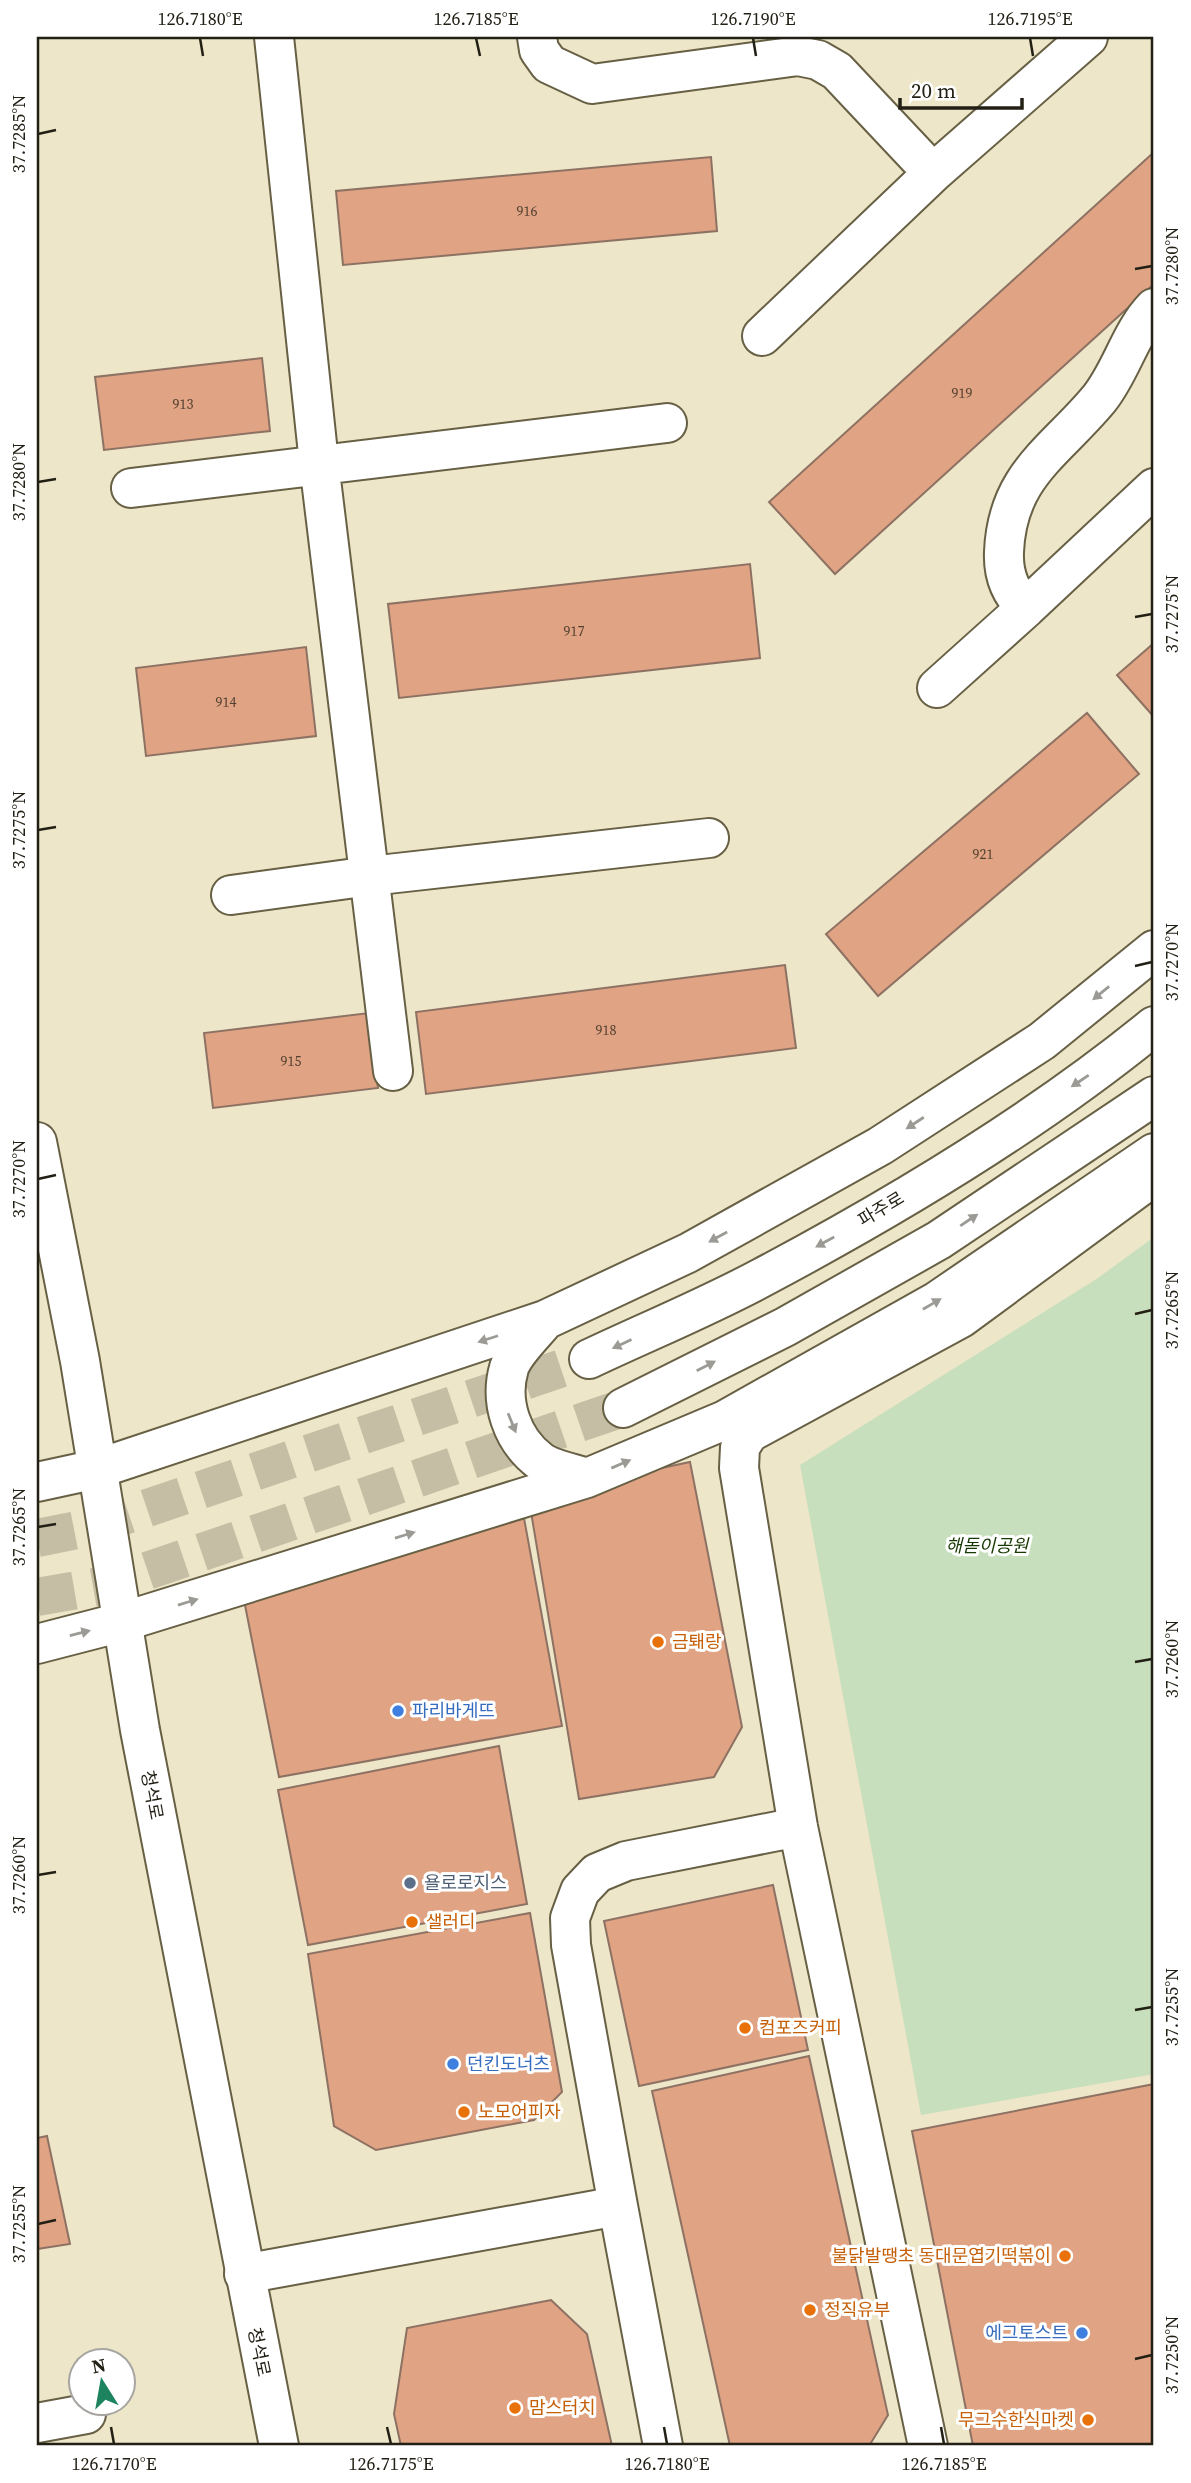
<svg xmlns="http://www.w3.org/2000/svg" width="1191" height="2483" viewBox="0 0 1191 2483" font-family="'Source Serif 4','Noto Sans KR',serif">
<rect width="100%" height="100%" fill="#eee6c8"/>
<path fill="#c7dfbd" d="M1154,1237V2074L921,2115L800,1465L1098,1278Z"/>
<path fill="#e0a383" stroke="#8d7264" stroke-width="2" d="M1153,153L1154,284L835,574L769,502Z
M711,157L717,231L343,265L336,191Z
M262,358L270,431L104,450L95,377Z
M750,564L760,658L399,698L388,604Z
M1154,643V717L1117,675Z
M306,647L316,736L146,756L136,668Z
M1087,713L1139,774L878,996L826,934Z
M785,965L796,1048L426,1094L416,1012Z
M369,1013L378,1088L213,1108L204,1033Z
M690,1462L742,1727L714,1777L579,1799L530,1506L605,1480Z
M524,1518L562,1726L279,1777L243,1595Z
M499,1746L527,1904L308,1945L278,1790Z
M773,1885L808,2050L639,2086L604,1921Z
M530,1913L562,2092L534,2120L376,2150L334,2126L308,1954Z
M809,2056L888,2415L869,2446H730L652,2091Z
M1154,2084V2446H973L912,2131Z
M47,2136L70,2244L37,2249V2138Z
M551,2300L587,2334L612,2446H401L394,2414L407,2328Z"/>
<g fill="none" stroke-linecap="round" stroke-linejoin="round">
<path stroke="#c5bea4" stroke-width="38" stroke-dasharray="38 19" stroke-linecap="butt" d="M37,1538L88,1528L589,1359
M37,1597L106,1585L623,1408"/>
<g stroke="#676045" stroke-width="42">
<path id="minor" d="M274,37L319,463L393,1071
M537,37L539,50L549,64L592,84L798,56L818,60L837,71L933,173
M1154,308C1130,333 1121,372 1099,399C1055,452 1007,475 1004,552C1003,574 1010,593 1026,608L1154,488
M762,336L933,173L1088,37
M131,488L667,423
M937,688L1026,608
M231,895L370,876L709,838
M618,2206L571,1945L570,1918L580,1891L597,1873L626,1861L798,1827
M244,2274L618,2206L663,2446
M37,2423L86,2414
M928,2446L798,1827L739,1468L740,1447L749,1433L961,1318L1154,1176"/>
</g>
<g stroke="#676045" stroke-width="42">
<path id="major" d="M37,1142L80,1361L140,1730L279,2446
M545,1320C535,1333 514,1352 509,1368C499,1402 512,1440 540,1461C552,1470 573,1473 587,1478
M589,1359C646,1332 705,1308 761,1278C893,1208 1039,1120 1154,1026
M623,1408L785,1327L939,1240L1154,1096
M37,1482L97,1469L545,1320L688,1253L880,1146L1042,1041L1154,950
M37,1644L122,1622L587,1478L725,1420L937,1301L1154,1153"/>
</g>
<use href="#minor" stroke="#fff" stroke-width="38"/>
<use href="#major" stroke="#fff" stroke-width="38"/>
</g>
<defs><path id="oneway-solid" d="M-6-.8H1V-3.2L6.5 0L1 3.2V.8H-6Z" transform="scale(1.75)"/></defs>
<g fill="#9c9a95">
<use href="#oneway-solid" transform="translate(1101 993) rotate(141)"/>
<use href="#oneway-solid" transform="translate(1080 1081) rotate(146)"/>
<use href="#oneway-solid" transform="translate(915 1123) rotate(147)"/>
<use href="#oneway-solid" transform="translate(969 1220) rotate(-34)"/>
<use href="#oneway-solid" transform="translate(718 1237) rotate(151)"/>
<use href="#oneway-solid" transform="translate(825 1242) rotate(151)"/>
<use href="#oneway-solid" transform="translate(932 1304) rotate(-30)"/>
<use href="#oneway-solid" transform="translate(488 1339) rotate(162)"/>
<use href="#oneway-solid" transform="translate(622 1344) rotate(155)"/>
<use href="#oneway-solid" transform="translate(706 1366) rotate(-27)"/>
<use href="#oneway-solid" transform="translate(512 1423) rotate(68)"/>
<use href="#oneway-solid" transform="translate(621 1464) rotate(-23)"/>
<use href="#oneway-solid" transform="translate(405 1535) rotate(-17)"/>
<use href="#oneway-solid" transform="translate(188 1602) rotate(-17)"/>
<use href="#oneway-solid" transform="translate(80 1633) rotate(-14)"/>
</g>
<path fill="none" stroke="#221f14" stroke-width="2.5" d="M200,38L203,56M476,38L480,56M753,38L756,56M1030,38L1033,56M38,134L56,130M1135,269L1152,266M38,482L56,479M1135,617L1152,614M38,830L56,827M1135,966L1152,962M38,1179L56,1175M1135,1314L1152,1310M38,1527L56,1524M1135,1662L1152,1659M38,1875L56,1872M1135,2010L1152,2007M38,2224L56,2220M1135,2359L1152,2355M111,2427L114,2444M387,2427L391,2444M664,2427L667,2444M941,2427L944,2444"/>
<g fill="#e8710a" stroke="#fff" stroke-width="2.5">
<circle cx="658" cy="1642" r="7"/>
<circle cx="412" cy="1922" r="7"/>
<circle cx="745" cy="2028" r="7"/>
<circle cx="464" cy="2112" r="7"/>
<circle cx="1065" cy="2256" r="7"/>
<circle cx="810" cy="2310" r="7"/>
<circle cx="515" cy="2408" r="7"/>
<circle cx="1088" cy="2420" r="7"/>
</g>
<g fill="#3f7fe0" stroke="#fff" stroke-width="2.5">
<circle cx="398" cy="1711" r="7"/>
<circle cx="453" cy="2064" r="7"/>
<circle cx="1082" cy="2333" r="7"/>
</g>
<circle fill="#5c6f8a" stroke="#fff" stroke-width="2.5" cx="410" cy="1883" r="7"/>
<g text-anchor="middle" stroke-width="6" stroke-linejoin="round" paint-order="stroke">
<g font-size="14" fill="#524030">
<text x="527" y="216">916</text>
<text x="962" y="398">919</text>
<text x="183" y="409">913</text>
<text x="574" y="636">917</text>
<text x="226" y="707">914</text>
<text x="983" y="859">921</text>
<text x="606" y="1035">918</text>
<text x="291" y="1066">915</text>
</g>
<g font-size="18" fill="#221f14" stroke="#fff">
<text transform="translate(881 1209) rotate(-31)" y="6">파주로</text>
<text transform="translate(152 1795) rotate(79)" y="6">청석로</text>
<text transform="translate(259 2352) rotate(78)" y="6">청석로</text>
</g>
<g font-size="18" font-style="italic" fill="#173a01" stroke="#fff">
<text x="987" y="1552">해돋이공원</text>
</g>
<g font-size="18" fill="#c56008" stroke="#fff" text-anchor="start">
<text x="672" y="1648">금퇘랑</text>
<text x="426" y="1928">샐러디</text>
<text x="759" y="2034">컴포즈커피</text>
<text x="478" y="2118">노모어피자</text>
<text x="1051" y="2262" text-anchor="end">불닭발땡초 동대문엽기떡볶이</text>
<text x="824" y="2316">정직유부</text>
<text x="529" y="2414">맘스터치</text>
<text x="1074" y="2426" text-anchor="end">무그수한식마켓</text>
</g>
<g font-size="18" fill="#366cbe" stroke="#fff" text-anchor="start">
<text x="412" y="1717">파리바게뜨</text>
<text x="467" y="2070">던킨도너츠</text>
<text x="1068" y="2339" text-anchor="end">에그토스트</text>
</g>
<g font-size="18" fill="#4e5e75" stroke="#fff" text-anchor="start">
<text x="424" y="1889">욜로로지스</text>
</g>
</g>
<rect width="1191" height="2483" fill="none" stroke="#ffffff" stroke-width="77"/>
<g transform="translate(102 2382) rotate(349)"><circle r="33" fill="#ffffff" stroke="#a7a5a1" stroke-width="2"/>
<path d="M0-5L12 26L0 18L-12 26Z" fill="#1d845f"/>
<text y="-10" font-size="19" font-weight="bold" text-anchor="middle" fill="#221f14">N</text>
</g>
<path d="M900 98v10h122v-10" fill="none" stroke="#221f14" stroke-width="3.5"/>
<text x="911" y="98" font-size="21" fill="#221f14" stroke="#ffffff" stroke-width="5" paint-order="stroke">20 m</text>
<rect x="38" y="38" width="1114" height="2406" fill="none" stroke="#221f14" stroke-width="2.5"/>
<g font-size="18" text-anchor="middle" fill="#221f14">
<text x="200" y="25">126.7180°E</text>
<text x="476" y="25">126.7185°E</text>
<text x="753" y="25">126.7190°E</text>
<text x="1030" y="25">126.7195°E</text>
<text transform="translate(19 134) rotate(-90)" y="6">37.7285°N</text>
<text transform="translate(1172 266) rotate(-90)" y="6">37.7280°N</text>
<text transform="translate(19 482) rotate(-90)" y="6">37.7280°N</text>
<text transform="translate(1172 614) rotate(-90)" y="6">37.7275°N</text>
<text transform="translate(19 830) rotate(-90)" y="6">37.7275°N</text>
<text transform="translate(1172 962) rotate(-90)" y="6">37.7270°N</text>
<text transform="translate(19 1179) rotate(-90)" y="6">37.7270°N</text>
<text transform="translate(1172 1310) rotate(-90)" y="6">37.7265°N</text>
<text transform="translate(19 1527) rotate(-90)" y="6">37.7265°N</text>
<text transform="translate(1172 1659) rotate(-90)" y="6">37.7260°N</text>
<text transform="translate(19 1875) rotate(-90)" y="6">37.7260°N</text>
<text transform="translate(1172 2007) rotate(-90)" y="6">37.7255°N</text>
<text transform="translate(19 2224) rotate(-90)" y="6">37.7255°N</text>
<text transform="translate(1172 2355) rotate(-90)" y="6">37.7250°N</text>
<text x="114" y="2470">126.7170°E</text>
<text x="391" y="2470">126.7175°E</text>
<text x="667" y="2470">126.7180°E</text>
<text x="944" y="2470">126.7185°E</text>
</g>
</svg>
